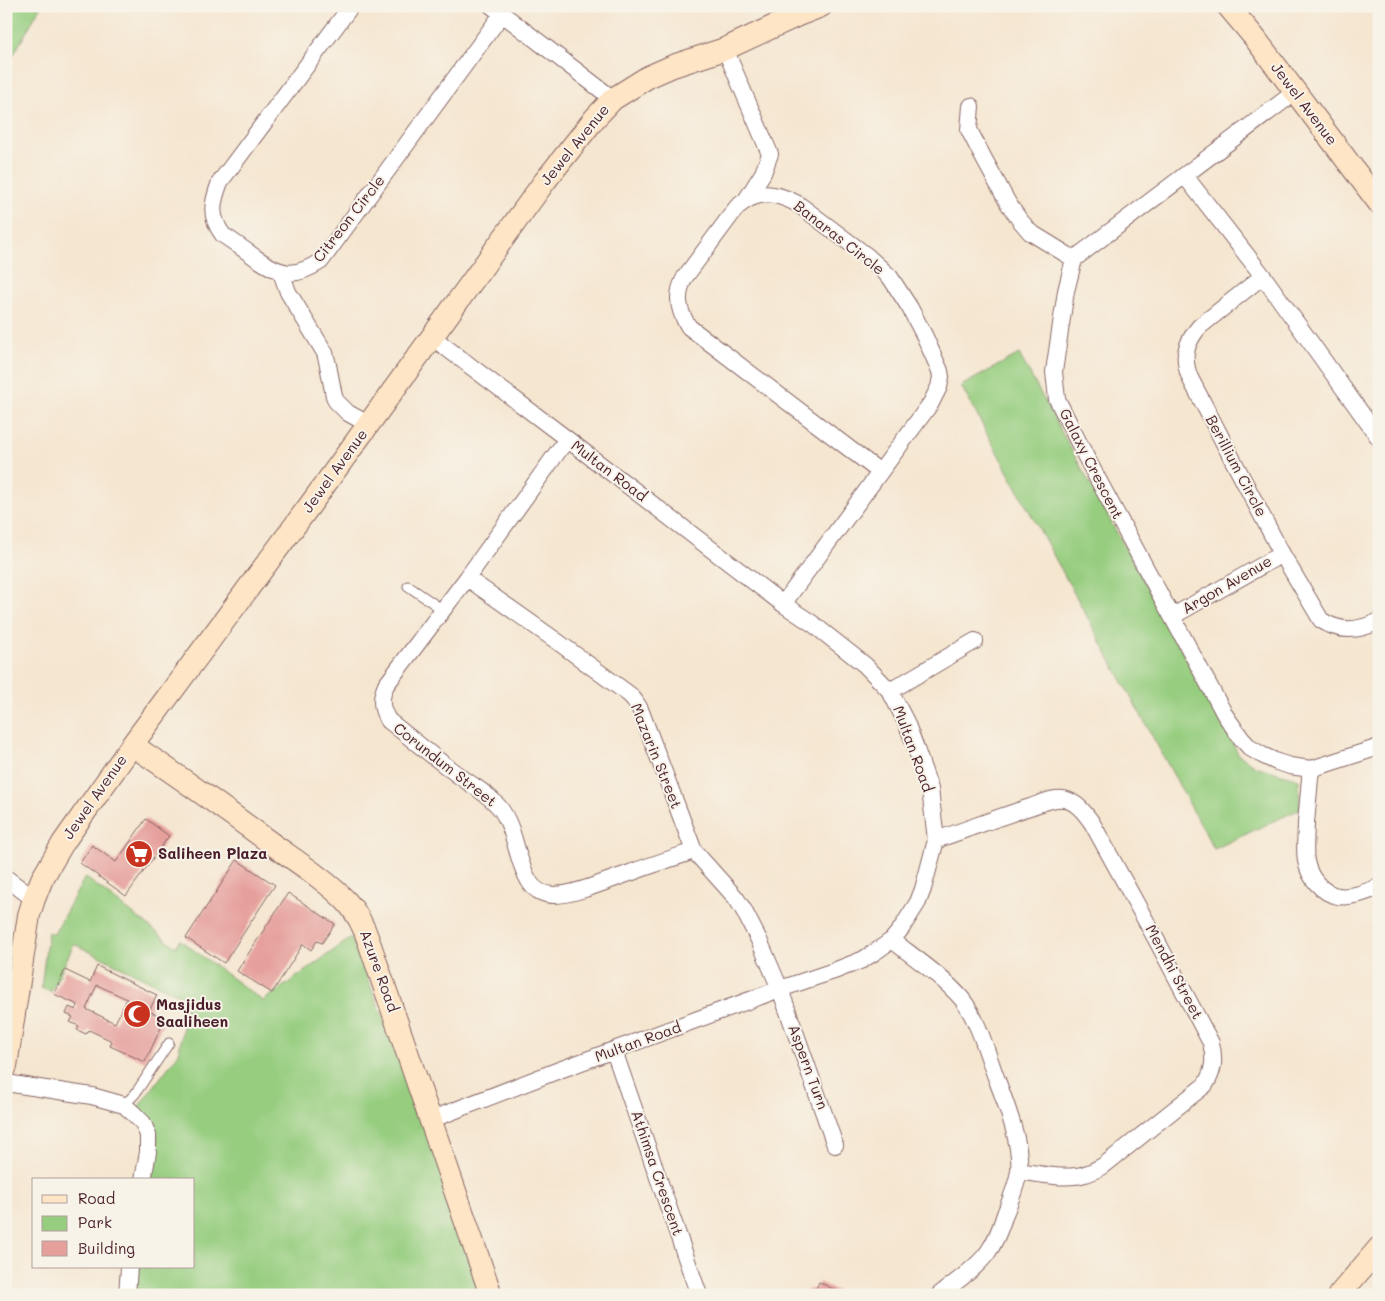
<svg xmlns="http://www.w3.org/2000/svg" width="1385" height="1301" viewBox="0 0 1385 1301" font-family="Mali,sans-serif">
<rect width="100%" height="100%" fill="#f7f3e8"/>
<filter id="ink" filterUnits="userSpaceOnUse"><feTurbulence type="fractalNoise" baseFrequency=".02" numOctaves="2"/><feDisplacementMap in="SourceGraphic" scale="10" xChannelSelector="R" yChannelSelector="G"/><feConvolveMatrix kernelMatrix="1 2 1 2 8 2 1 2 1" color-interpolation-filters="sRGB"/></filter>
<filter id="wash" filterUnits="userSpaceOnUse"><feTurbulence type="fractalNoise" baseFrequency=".0096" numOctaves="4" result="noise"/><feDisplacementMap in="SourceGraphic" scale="20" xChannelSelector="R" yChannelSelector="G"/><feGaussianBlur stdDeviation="1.12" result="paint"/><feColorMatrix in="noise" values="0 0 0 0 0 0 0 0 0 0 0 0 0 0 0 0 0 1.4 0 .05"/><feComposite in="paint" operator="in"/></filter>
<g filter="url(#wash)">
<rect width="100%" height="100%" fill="#f5e6d0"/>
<path fill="#96cd7f" stroke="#707655" d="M6,6H41L6,68Z
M1019,354L1239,755L1255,766L1299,779L1300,809L1214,849L961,386Z
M85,877L176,947L180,940L263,1001L351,938L496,1295H134L136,1267H194V1180H151C156,1163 162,1144 153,1128C149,1121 142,1115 137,1109L179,1053L187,999L74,944L51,992L41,988L48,932L54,934Z"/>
<g id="blocks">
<path fill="#e6a09c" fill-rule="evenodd" d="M146,819L169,836L126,896L80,863L92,845L116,862Z
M237,860L275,885L224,963L186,938Z
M288,893L335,924L322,943L317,941L311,950L303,944L272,993L237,971Z
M97,966L157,995L149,1011L165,1019L145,1062L110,1046L112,1041L89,1030L86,1034L77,1030L79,1026L70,1022L73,1017L66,1014L69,1007L76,1010L78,1005L54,994L65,970L90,982ZM97,985L127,999L115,1023L86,1009Z
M819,1282L845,1295H804L808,1290L816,1289Z"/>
</g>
</g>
<g filter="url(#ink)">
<use href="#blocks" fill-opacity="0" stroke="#866565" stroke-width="1"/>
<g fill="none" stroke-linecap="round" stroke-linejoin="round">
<g stroke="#866565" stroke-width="11">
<path id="lane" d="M408,586L443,610
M124,1105L135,1094L169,1043"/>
</g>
<g stroke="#866565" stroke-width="18">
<path id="street" d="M351,6L220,182C212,203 209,216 223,235C234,242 245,250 256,258C281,275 294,279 321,261L502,14
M492,6L613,99
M725,49L770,154L763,173L746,200
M1295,92L1074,259L1066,291L1056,358L1054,372L1057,399L1087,459L1225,715L1241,738L1250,748L1262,755L1277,762L1290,766L1311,769L1379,747
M971,106L969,130L983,157L1008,203L1019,219L1030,232L1074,259
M1185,176L1263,276L1379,438
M281,272L288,292L325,353L328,365L334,396L336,401L348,413L368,424
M1263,276L1199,327C1185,344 1182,357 1190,378L1282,554L1321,620C1340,633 1359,631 1379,621
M567,439L467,578L386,685C380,698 380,709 389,721C411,738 432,756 454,772C469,784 487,792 499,807C516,828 515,858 529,881C534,890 543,895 554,895C575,895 609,880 630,873C651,865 673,858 694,851
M467,578L558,642L630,695L635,701L640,709L694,851L736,898L743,909L759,940L780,989L835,1145
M783,604L931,403L939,387L941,377L940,371L925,337L910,308L890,277L867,256L798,204C775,192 758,189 737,207L685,277C675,295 678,311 689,327L880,472
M1173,616L1282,554
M890,691L975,641
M1311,769C1309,786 1308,804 1306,822C1306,835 1304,849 1306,861C1309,877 1321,893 1338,896C1352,898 1366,892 1379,887
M936,840C968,829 999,817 1030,807C1040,804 1053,797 1064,799C1077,802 1085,813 1092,823L1157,941L1211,1043C1215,1059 1214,1071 1205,1085L1103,1166C1097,1169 1092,1172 1085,1174C1067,1180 1038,1174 1019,1171
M6,878L34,899
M892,940C915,958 942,976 962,999C978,1020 985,1047 994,1072C1004,1099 1022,1142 1019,1171C1017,1185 1010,1201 1005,1214C1001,1227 996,1241 988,1252C977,1268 955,1282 939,1295
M614,1051L699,1295
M6,1083L92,1096L124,1105L133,1113L143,1123L148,1135V1152L143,1180
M430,1120L554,1072L780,989L834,971L862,960L875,952L892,940L901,929L918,902L923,889L936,840L930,789L914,743L906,722L890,691L865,665L813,624L783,604L567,439L432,337
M127,1295L129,1267"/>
</g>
<g stroke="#866565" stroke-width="24">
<path id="secondary" d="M1228,6L1254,37L1379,203
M132,745C180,777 226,810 272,844C296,861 327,881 347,902C358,914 364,927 369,942L491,1295
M6,1066L29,915L34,899L42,879L63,843L132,745L310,505L545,181L595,118L613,99L648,77L673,66L725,49L798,15L821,6
M1339,1295L1379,1248"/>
</g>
<use href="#lane" stroke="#fff" stroke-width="9"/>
<use href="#street" stroke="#fff" stroke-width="16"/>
<use href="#secondary" stroke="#fde5c5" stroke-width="22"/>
</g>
</g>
<defs>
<g id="supermarket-disc" transform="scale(1.4375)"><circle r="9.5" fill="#c8321e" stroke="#f7f3e8"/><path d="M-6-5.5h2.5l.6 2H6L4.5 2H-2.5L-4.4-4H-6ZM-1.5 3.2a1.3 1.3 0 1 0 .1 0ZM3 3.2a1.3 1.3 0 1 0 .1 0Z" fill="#fff"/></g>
<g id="mosque-disc" transform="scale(1.4375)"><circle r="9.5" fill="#c8321e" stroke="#f7f3e8"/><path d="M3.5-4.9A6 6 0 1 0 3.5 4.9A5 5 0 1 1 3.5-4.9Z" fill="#fff"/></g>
</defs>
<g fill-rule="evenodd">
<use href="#supermarket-disc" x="139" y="854"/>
<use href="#mosque-disc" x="137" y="1014"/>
</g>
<g text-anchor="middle" stroke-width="4" stroke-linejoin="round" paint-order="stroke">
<g font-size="15" fill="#4a1f2b" stroke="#f7f3e8">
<text transform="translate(1304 104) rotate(53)" y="5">Jewel Avenue</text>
<text transform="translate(575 145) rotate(-51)" y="5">Jewel Avenue</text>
<text transform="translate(349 219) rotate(-52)" y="5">Citreon Circle</text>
<text transform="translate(839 238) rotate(38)" y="5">Banaras Circle</text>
<text transform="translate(1091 464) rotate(63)" y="5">Galaxy Crescent</text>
<text transform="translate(1236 466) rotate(62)" y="5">Berillium Circle</text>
<text transform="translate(335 471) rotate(-54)" y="5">Jewel Avenue</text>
<text transform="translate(609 471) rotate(37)" y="5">Multan Road</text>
<text transform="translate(1227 585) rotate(-30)" y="5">Argon Avenue</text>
<text transform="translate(913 749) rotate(70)" y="5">Multan Road</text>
<text transform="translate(656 756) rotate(68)" y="5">Mazarin Street</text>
<text transform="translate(445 765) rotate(38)" y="5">Corundum Street</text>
<text transform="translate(95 797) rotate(-55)" y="5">Jewel Avenue</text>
<text transform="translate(379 971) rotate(70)" y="5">Azure Road</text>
<text transform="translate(1174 972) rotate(62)" y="5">Mendhi Street</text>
<text transform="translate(638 1042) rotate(-20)" y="5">Multan Road</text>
<text transform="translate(808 1067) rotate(70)" y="5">Aspern Turn</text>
<text transform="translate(657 1173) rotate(71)" y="5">Athimsa Crescent</text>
</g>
<g font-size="15" font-weight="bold" fill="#4a1f2b" stroke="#f7f3e8" text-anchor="start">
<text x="158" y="859">Saliheen Plaza</text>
<text x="156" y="1010">Masjidus<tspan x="156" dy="17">Saaliheen</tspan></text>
</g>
</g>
<rect width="1385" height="1301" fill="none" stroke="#f7f3e8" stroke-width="25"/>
<rect x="32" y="1178" width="162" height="90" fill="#f7f3e8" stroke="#b29e9c"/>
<rect x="42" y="1195" width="25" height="8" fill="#fde5c5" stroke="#b29e9c"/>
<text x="78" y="1204" font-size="15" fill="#4a1f2b">Road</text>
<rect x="42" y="1216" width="25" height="15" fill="#96cd7f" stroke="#b29e9c"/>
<text x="78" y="1228" font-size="15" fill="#4a1f2b">Park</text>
<rect x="42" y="1241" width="25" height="15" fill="#e6a09c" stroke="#b29e9c"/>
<text x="78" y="1254" font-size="15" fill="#4a1f2b">Building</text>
</svg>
